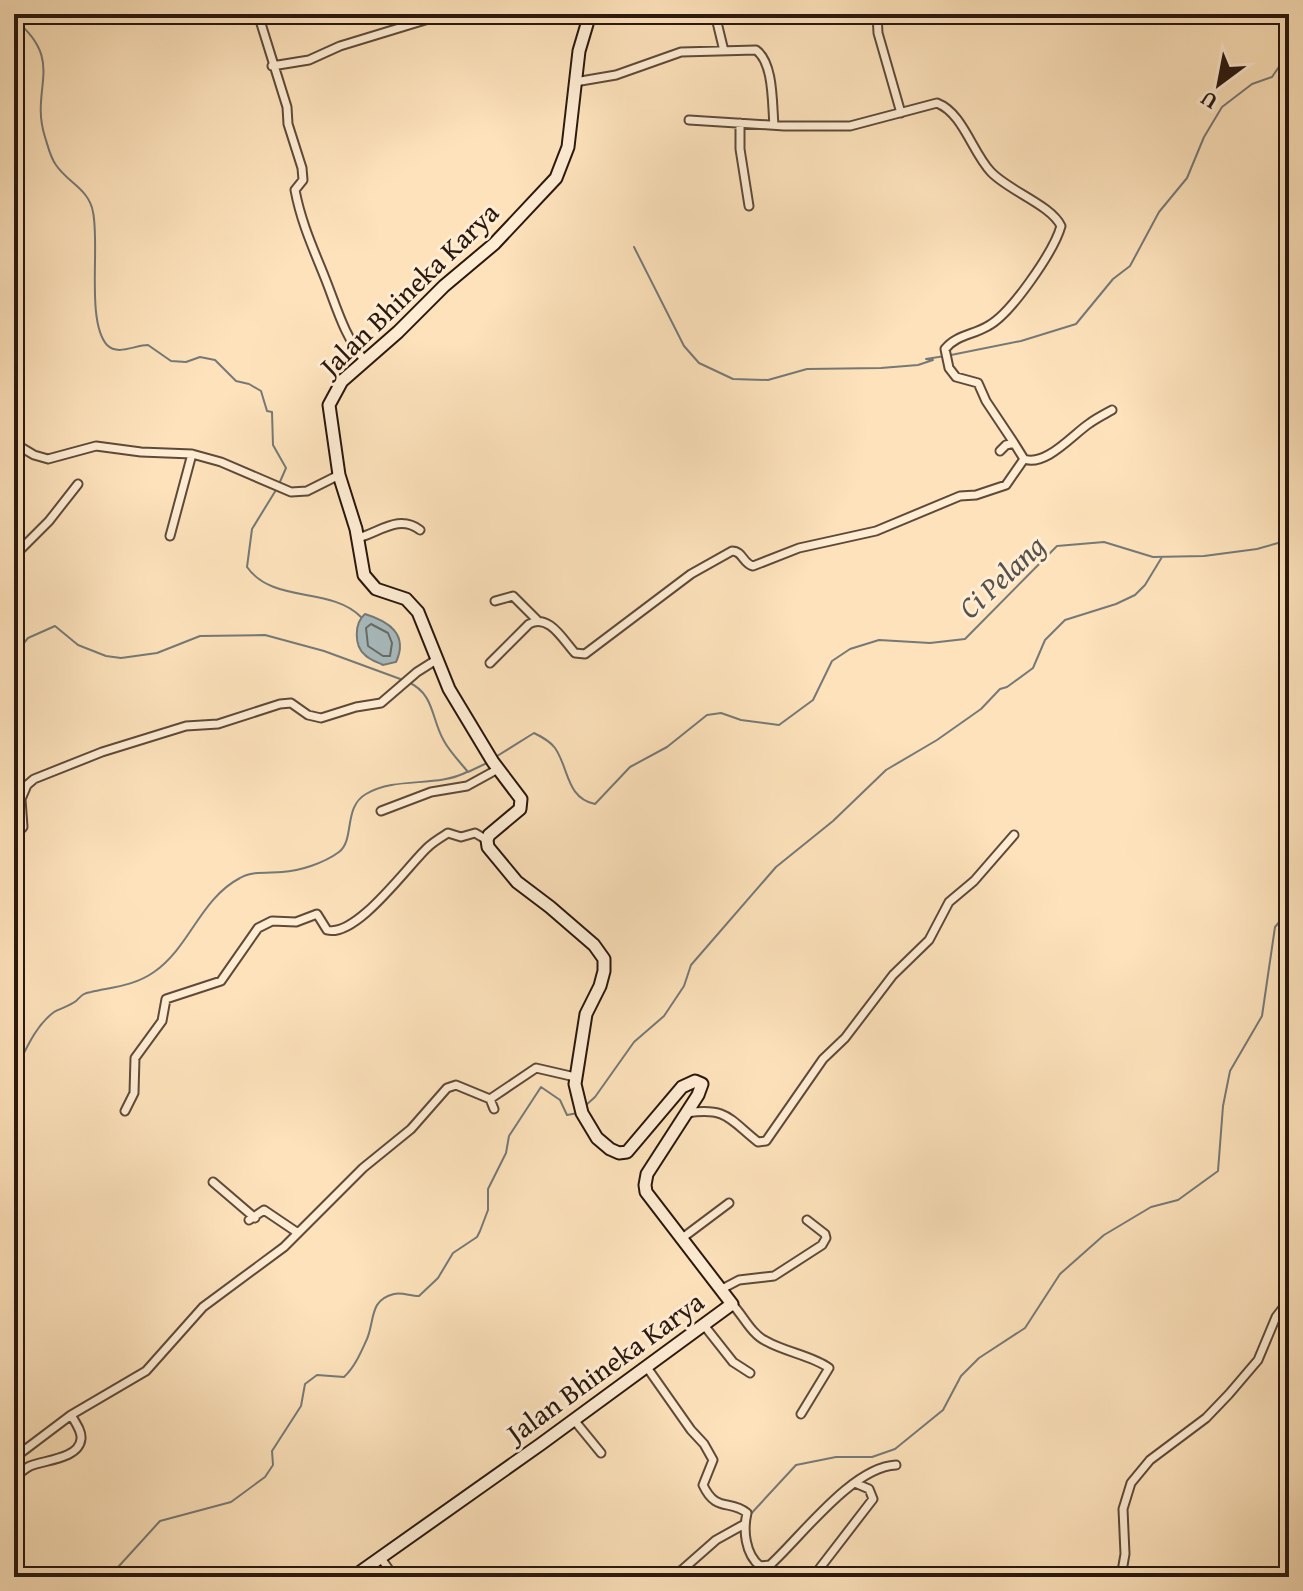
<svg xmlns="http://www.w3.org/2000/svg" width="1303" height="1591" viewBox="0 0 1303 1591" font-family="'Gentium Book Plus',serif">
<rect width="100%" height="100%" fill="#fde2bb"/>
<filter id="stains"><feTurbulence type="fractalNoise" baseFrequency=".0025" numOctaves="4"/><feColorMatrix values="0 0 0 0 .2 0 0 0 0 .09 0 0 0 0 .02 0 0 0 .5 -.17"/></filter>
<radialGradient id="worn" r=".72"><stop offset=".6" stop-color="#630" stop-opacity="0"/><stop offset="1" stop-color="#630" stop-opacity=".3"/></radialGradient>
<path fill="#a7babc" stroke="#757977" stroke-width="2" d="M365,614C388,621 409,634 396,662L383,665C377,662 370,660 365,655C354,646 354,623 365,614Z"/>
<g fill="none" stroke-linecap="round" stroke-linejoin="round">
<path stroke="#686966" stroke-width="2" d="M371,624L388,633L392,643L390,656H383L368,646L366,628Z"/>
<path stroke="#757977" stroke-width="2" d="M14,19C67,62 29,87 45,137C48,146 50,157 56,165C68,183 89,189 93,212C100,245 86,322 107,345C118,356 135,345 148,345L171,361L186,362L200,357L215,360L236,381L249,384L261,391L267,411L272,412L273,445L286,468L279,484
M634,247L684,346L699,363L733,379L768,380L807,369L881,368L918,365L933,360L926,359L945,356
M951,355L1021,341L1076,324L1113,279L1130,266L1159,212L1187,178L1204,137L1222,107L1252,84L1272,77L1289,52
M276,490L252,529L247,567C273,604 330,586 361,617
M14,655L28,638L55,626L78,645L106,656L121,658L157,653L200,636L265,635L324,651L403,680
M408,682C435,694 431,719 444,741C450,752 460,762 468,772L489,762
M494,758L534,733C542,737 550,741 555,748C569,768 566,798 595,804L630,767L667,747L707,715L721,713L741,720L779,725L813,700L832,661L850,649L879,640L930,643L965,639L1057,546L1104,542L1153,557L1204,556L1257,549L1278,543L1289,537
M14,1073C25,1052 34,1027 54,1012C61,1008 70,1006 76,1001C81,996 83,993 91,992C113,987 134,986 154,972C190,947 200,899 240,878C252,871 268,873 282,872C300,871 324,863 339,852C355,840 343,807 366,794C397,776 436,788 467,772
M585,1106L595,1097L634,1042L664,1016L684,986L691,965L776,867L833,821L886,770L937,740L981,709L1000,689L1007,687L1033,668L1045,640L1065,620L1116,604L1135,595L1145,585L1162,557
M748,1517L796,1465L836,1457H872L895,1449L943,1410L961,1376L979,1358L1025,1328L1060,1274L1104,1235L1151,1207L1178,1200L1218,1171L1223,1106L1230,1071L1262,1016L1275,927L1286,914L1285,895L1289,865
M687,1561L709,1542
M109,1577L160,1521L231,1502L265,1477L273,1465L272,1451L301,1406L305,1384L317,1375L344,1377C355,1367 361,1352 367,1339C375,1320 369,1300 394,1294C402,1292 410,1296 419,1296L438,1278L453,1253L477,1237L480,1231L488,1210V1189L506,1153L509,1136L541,1087L560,1100L567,1115L578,1113
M663,1577L682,1565"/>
<g stroke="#5e4a3a" stroke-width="11">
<path id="street" d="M258,14L287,107L288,124L302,168L303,180L295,190C301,222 313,248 325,278C337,308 344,336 365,361
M715,14L724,51
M877,14L878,33L901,113
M272,66L309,60L340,46L445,14
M575,82L616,75L681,52L756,50C774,63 772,104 774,125
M689,120L784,126H850L937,103C963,113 972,152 991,172C1009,191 1051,205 1061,226C1054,251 1011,314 988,326C973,335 956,335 945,349L949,368L956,377L978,383L986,401L1014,443
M740,123V149L749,206
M14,443L34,455L48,459L96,446L141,452L192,454L221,462L291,492L307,491L339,475
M1000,451L1006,445L1014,443L1024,459
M170,536L192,454
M358,538C380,532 399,514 420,530
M14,556L49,521L78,484
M495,601L513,596L537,620
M490,663L529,624C549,613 563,640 575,653L585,654L691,574L732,551C743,551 743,564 753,566L799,548L876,531L960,496L976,495L1006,485L1024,459C1046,467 1073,434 1090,423C1097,418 1105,414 1112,410
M381,811L431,792L467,786L498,769
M14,836L23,827L21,799L27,785L34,779L102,752L186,726L218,724L280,704L291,703L308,715L321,718L356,707L381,703L417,672L436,660
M490,1099L536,1068L575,1077
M125,1111L134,1093L135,1058L162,1021L166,999L221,981L258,928L272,921L296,922L317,914L327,930C356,938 406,868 427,848C433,842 440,838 448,833L461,837L475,833L487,840
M687,1113C727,1107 729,1119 758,1142L766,1141L823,1059L845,1038L893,975L929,940L949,902L974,881L1014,835
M213,1182L255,1218
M249,1220L264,1210L298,1233
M681,1239L729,1203
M720,1290L739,1280L774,1276L822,1245L826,1238L825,1234L807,1220
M732,1304C743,1315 751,1334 766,1341C785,1352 813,1356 829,1368L801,1414
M703,1324L733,1362L750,1373
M646,1366L691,1430L704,1444L713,1460L703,1485C716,1513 730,1499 747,1513C743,1530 745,1554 760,1566L770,1565C801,1537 852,1467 896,1465
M574,1420L601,1453
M14,1458L71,1415L146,1371L203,1307L284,1247L363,1168L411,1129L447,1088L456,1085L490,1099L494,1109
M14,1478C19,1474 24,1469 30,1466C44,1460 79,1459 81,1439C82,1431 75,1422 71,1415
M381,1558L394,1577
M674,1577L716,1540L743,1525
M813,1577L873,1499L869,1489L855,1483
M1121,1577L1125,1554L1123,1509L1131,1483L1150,1460L1206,1418L1229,1394L1258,1360L1276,1317L1289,1300"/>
</g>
<g stroke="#29180f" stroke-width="15">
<path id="secondary" d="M353,1577L541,1444L732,1304L646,1192L645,1185L647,1174L698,1095L702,1084L695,1081L682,1087L627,1152L619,1153L610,1149L597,1138L582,1113L575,1084L586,1014L600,986L604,971V959L594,945L550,907L517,882L488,847L487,840L489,835L520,809L521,799L493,762L449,689L418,612L406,599L376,589L364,575L356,529L339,475L329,405L342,381L398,332L444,286L494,244L556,178L568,147L579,51L590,14"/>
</g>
<use href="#street" stroke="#feecd3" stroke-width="7"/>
<use href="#secondary" stroke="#feecd3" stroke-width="11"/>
</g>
<g text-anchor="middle" stroke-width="6" stroke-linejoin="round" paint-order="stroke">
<g font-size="28" fill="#29180f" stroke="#feecd3">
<text transform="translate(409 289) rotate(-44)" y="10">Jalan Bhineka Karya</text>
<text transform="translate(605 1367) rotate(-36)" y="10">Jalan Bhineka Karya</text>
</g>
<g font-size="30" font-style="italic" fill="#55514c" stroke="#feecd3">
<text transform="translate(1002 577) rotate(-43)" y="10">Ci Pelang</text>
</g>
</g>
<rect width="1303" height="1591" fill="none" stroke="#fde2bb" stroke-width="48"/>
<rect x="16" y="16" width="1271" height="1559" fill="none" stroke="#29180f" stroke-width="4"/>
<rect x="24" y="24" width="1255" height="1543" fill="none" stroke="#29180f" stroke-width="2"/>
<g transform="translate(1219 84) rotate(212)" stroke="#feecd3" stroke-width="6" paint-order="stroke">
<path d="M0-6L14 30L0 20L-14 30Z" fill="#29180f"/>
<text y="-12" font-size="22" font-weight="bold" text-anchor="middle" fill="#29180f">U</text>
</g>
<rect width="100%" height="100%" filter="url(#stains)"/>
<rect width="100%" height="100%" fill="url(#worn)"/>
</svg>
